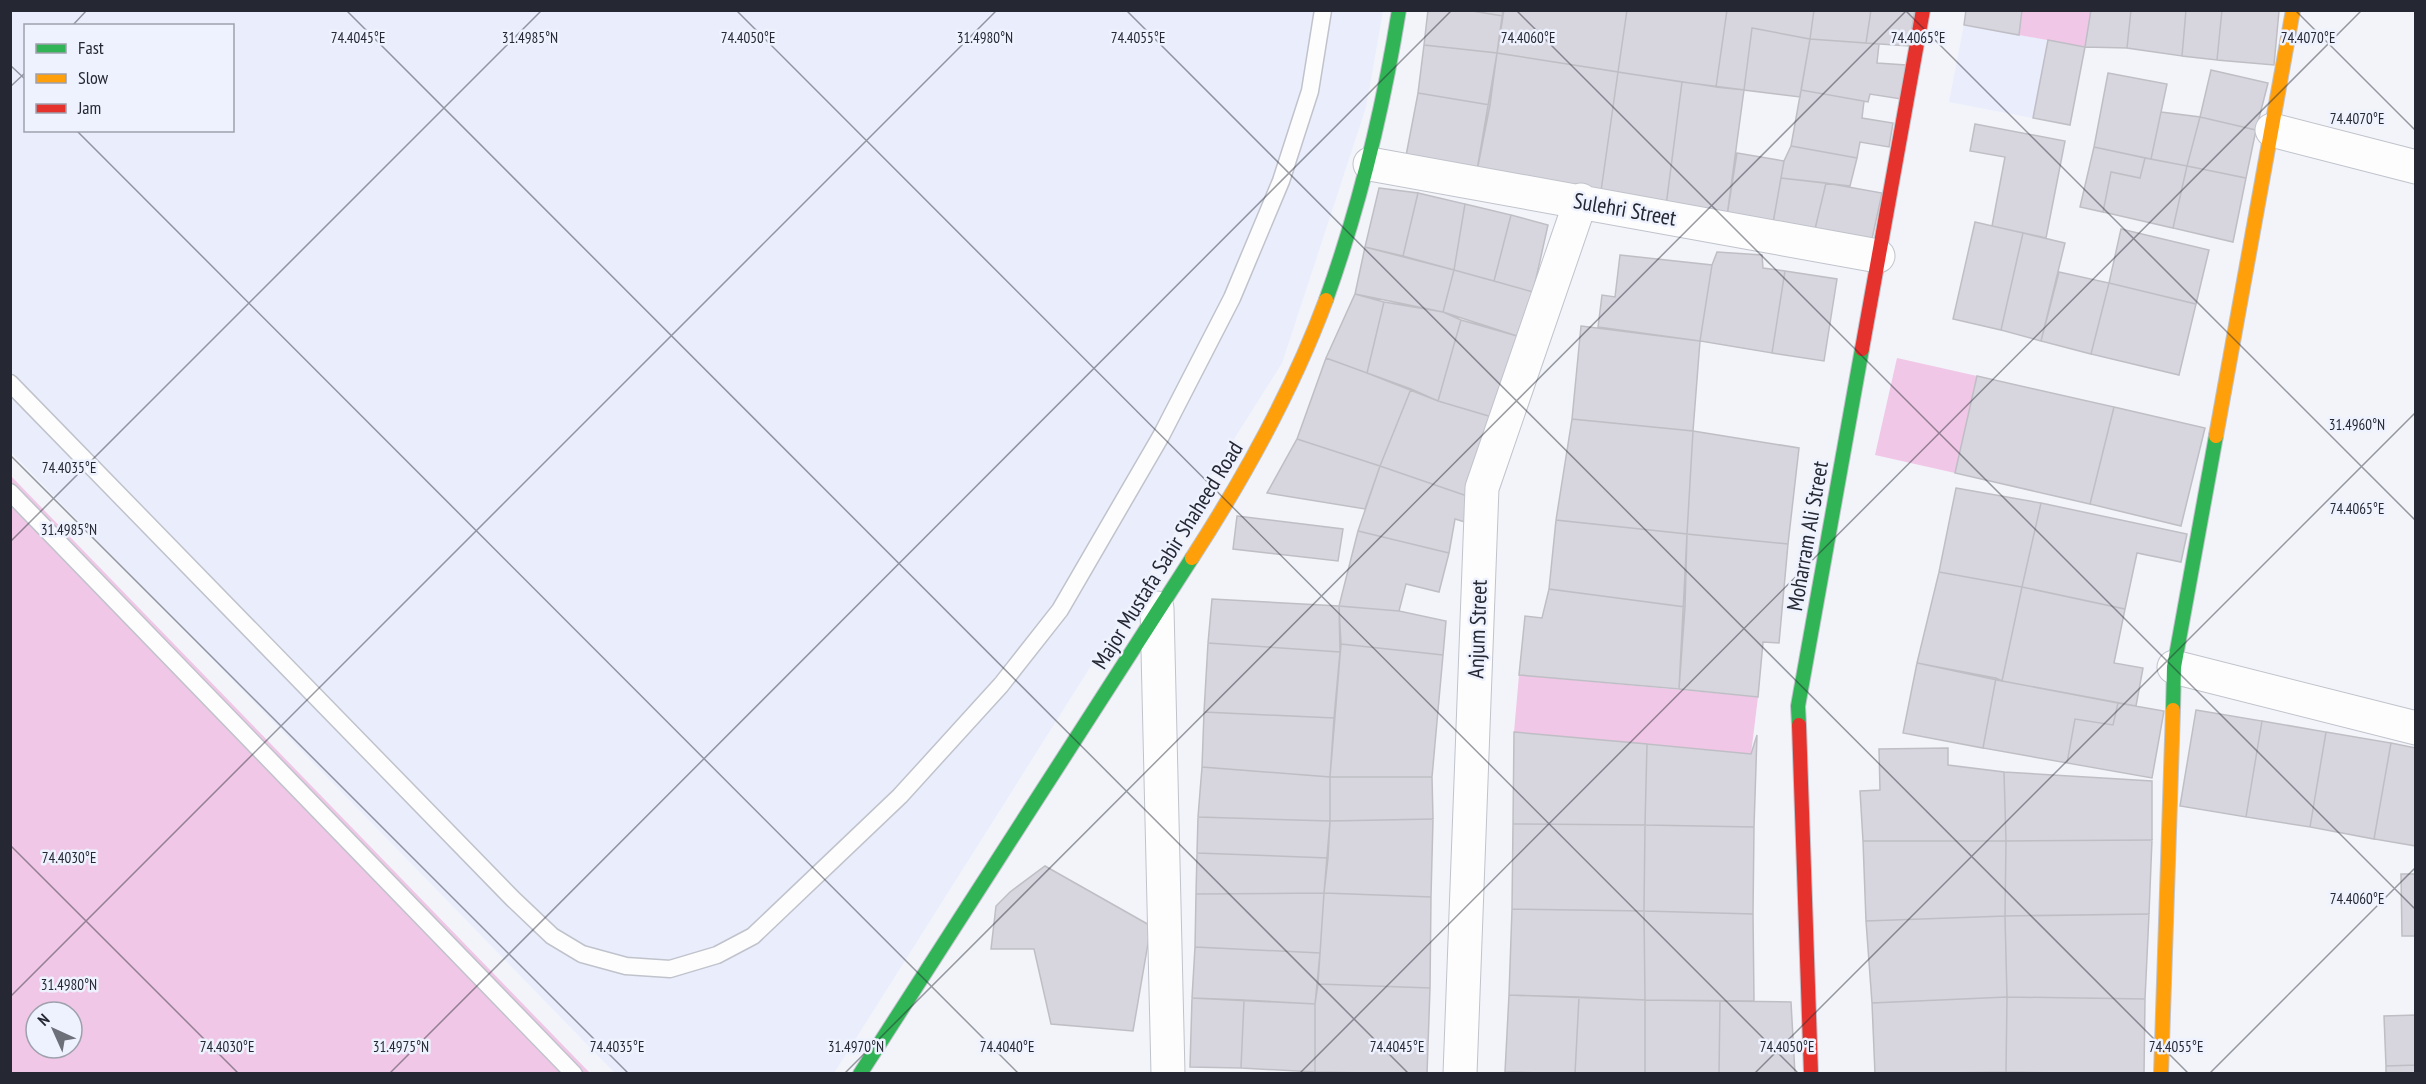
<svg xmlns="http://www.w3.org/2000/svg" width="2426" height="1084" viewBox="0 0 2426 1084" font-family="'PT Sans Narrow',sans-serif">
<rect width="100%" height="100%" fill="#f2f4fa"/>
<path fill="#e9edfc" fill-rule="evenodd" d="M11,11H1383L1366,107L1282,363L834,1073H615L11,452ZM26,26H232V130H26Z
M1964,25L2048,40L2033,118L1949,102Z"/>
<path fill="#f0c7e6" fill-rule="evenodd" d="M2022,11H2091L2085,47L2019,35Z
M1897,358L1977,376L1955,473L1875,455Z
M11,476L590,1073H11ZM36,1012H72V1048H36Z
M1519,675L1758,697L1751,754L1514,732Z"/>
<path fill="#d7d5de" stroke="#bfbec5" stroke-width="1.5" d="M1428,10H1466L1503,16L1497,53L1424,45Z
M1466,10H1504L1503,16Z
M1503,10H1627L1618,72L1497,53Z
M1627,10H1727L1716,87L1618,72Z
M1727,10H1814L1810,39L1752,28L1744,90L1716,87Z
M1814,10H1871L1866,43L1810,39Z
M1871,10H1915L1909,46L1866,43Z
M1966,10H2022L2019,35L1964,25Z
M2091,10H2131L2127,48L2085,47Z
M2131,10H2186L2182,56L2127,48Z
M2186,10H2222L2217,60L2182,56Z
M2222,10L2279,11L2274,65L2217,60Z
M1752,28L1810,39L1800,97L1744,90Z
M1810,39L1879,44L1877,63L1906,65L1901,99L1870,94L1868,102L1801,90Z
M2048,40L2085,47L2070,125L2033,118Z
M1424,45L1497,53L1490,105L1418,93Z
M1497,53L1618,72L1600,198L1476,176Z
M2211,70L2268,83L2256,130L2200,117Z
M1618,72L1682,82L1666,206L1600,198Z
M2108,73L2167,84L2151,159L2094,147Z
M1682,82L1744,90L1727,216L1666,206Z
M1801,90L1864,101L1862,118L1893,123L1889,147L1860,142L1857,158L1791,146Z
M1418,93L1490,105L1476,176L1405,161Z
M2161,112L2200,117L2187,166L2151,159Z
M2200,117L2256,130L2246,178L2187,166Z
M1975,124L2065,141L2046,238L1992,226L2005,157L1970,151Z
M1791,146L1857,158L1850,186L1781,178L1784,161Z
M2094,147L2145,158L2140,178L2111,172L2103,212L2080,207Z
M1737,153L1784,161L1773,223L1727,216Z
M2145,158L2187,166L2173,228L2103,212L2111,172L2140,178Z
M2187,166L2246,178L2233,242L2173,228Z
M1781,178L1826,183L1815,229L1773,223Z
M1826,183L1882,193L1872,239L1815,229Z
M1379,188L1418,193L1403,256L1365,247Z
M1418,193L1465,204L1454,270L1403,256Z
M1465,204L1511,215L1494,281L1454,270Z
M1511,215L1548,225L1533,292L1494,281Z
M1975,222L2023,233L2001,330L1953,319Z
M2121,229L2209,250L2196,304L2109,283Z
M2023,233L2065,243L2041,341L2001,330Z
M1365,247L1454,270L1443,312L1355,294Z
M1717,252L1762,255L1763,268L1785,271L1772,353L1700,341L1712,265Z
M1620,255L1712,265L1700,341L1598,327L1602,295L1615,297Z
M1454,270L1533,292L1517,336L1443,312Z
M1785,271L1837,279L1824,361L1772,353Z
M2059,272L2109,283L2091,354L2041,341Z
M2109,283L2196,304L2179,375L2091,354Z
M1355,294L1384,302L1367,373L1326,358Z
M1384,302L1443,312L1461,320L1438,401L1367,373Z
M1461,320L1517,336L1492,417L1438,401Z
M1581,326L1700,341L1693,431L1572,419Z
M1326,358L1411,389L1380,466L1297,439Z
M1977,376L2114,407L2090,504L1955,473Z
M1411,389L1438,401L1492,417L1467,496L1380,466Z
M2114,407L2205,428L2181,526L2090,504Z
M1572,419L1693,431L1687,534L1556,520Z
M1693,431L1799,448L1788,544L1687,534Z
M1297,439L1380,466L1365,509L1267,493Z
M1380,466L1467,496L1465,522L1455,519L1449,553L1358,531Z
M1956,488L2041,503L2022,587L1939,572Z
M2041,503L2187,534L2181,562L2137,553L2125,609L2022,587Z
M1237,516L1343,529L1338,561L1233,549Z
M1556,520L1687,534L1685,607L1549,589Z
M1358,531L1449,553L1439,592L1406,584L1399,611L1339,606Z
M1687,534L1788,544L1779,643L1763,642L1758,697L1679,689Z
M1939,572L2022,587L2002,681L1917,663Z
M2022,587L2125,609L2114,663L2143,668L2136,706L2002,681Z
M1549,589L1685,607L1679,689L1519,675L1525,616L1542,618Z
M1212,599L1339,606L1340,652L1208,643Z
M1339,606L1399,611L1446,621L1443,655L1341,644Z
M1208,643L1340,652L1334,718L1204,712Z
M1341,644L1443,655L1432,777H1330Z
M1917,663L1996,678L1983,748L1903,733Z
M1996,678L2002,681L2118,703L2113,725L2075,719L2067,763L1983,748Z
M2118,703L2164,711L2152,778L2067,763L2075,719L2113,725Z
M2196,710L2262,721L2246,817L2180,806Z
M1204,712L1334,718L1330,777L1202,767Z
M2262,721L2326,732L2310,827L2246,817Z
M1514,732L1647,744L1645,825L1513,824Z
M2326,732L2391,743L2374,839L2310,827Z
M1757,735L1754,827L1645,825L1647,744L1751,754Z
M2391,743L2416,748V846L2374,839Z
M1948,748V765L2004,772L2006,841H1863L1860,791L1880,790L1879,749Z
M1202,767L1330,777V821L1198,817Z
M2004,772L2152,781V840L2006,841Z
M1330,777H1432L1433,819L1330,821Z
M1198,817L1330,821L1328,858L1197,853Z
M1433,819L1431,897L1324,893L1330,821Z
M1513,824L1645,825L1644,911L1512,909Z
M1645,825L1754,827L1753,914L1644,911Z
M2152,840L2149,914L2005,916L2006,841Z
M1863,841H2006L2005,916L1866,921Z
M1197,853L1328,858L1324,893L1196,894Z
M1045,866L1151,926L1133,1031L1051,1024L1034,949H991L996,906L1010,892Z
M2401,874H2416V936H2402Z
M1324,893L1320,953L1195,947L1196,894Z
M1324,893L1431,897L1430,988L1318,984Z
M1512,909L1644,911L1645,1000L1509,995Z
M1644,911L1753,914L1754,1001L1645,1000Z
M2149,914L2145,999L2007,997L2005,916Z
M2005,916L2007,997L1872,1003L1866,921Z
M1195,947L1320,953L1315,1004L1192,998Z
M1318,984L1430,988L1427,1074L1315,1072V1004Z
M1509,995L1579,997L1575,1074L1505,1072Z
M1579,997L1645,1000V1074H1575Z
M2007,997L2006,1072L1875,1074L1872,1003Z
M2007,997L2145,999L2144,1074L2006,1072Z
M1192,998L1244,1000L1241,1068L1190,1067Z
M1244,1000L1315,1004V1072L1241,1068Z
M1645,1000L1720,1001L1719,1074H1645Z
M1720,1001L1791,1002L1795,1074H1719Z
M2416,1015V1065L2386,1066L2384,1016Z
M2416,1065V1074H2386V1066Z"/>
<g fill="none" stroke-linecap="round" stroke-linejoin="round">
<g stroke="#c0c3cb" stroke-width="19">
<path id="lane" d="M10,383L513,899L552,936L582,954L626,966L670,969L717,955L753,936L900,796L1001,685L1060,610L1161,436L1232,298L1281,181L1310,91L1323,10
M10,492L574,1074"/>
</g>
<g stroke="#c0c3cb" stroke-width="35">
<path id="street" d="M2272,130L2416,167
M1370,164L1878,256
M1157,608L1168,1074
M2174,667L2416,728
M1460,1074L1482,488L1581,200"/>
</g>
<g stroke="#c0c3cb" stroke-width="16">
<path id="fast" d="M1326,300C1360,205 1383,109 1399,10
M2173,710L2174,667L2216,436
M1799,725L1798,706L1862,349
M860,1074L1192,558"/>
</g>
<g stroke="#c0c3cb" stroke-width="16">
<path id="slow" d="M2216,436L2293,10
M1192,558C1245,476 1292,392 1326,300
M2161,1074L2173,710"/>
</g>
<g stroke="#c0c3cb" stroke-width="16">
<path id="jam" d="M1862,349L1923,10
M1799,725L1811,1074"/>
</g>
<use href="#lane" stroke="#fdfdfe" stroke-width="16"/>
<use href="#street" stroke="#fdfdfe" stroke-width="33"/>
<use href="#fast" stroke="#30b455" stroke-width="14"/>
<use href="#slow" stroke="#ff9f0a" stroke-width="14"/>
<use href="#jam" stroke="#e5322d" stroke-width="14"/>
</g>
<path fill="none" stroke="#252833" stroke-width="1.5" stroke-opacity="0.45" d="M346,10L1409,1074M736,10L1799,1074M1126,10L2189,1074M1516,10L2416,910M1905,10L2416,521M2295,10L2416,131M72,26L87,10M10,65L26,80M10,87L26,72M76,130L1019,1074M10,455L629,1074M10,542L542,10M10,845L239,1074M10,997L997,10M389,1074L1452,10M844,1074L1907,10M1299,1074L2362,10M1754,1074L2416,412M2209,1074L2416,867"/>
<g text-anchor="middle" stroke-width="5" stroke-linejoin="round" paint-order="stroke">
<g font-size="22" fill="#252833" stroke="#eef2fe">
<text transform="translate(1625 209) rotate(10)" y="8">Sulehri Street</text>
<text transform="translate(1807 536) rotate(-80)" y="8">Moharram Ali Street</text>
<text transform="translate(1167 555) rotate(-58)" y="8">Major Mustafa Sabir Shaheed Road</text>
<text transform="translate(1477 629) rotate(-88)" y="8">Anjum Street</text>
</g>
</g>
<g font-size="15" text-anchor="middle" fill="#252833" stroke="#eef2fe" stroke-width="5" stroke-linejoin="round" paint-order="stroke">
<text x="748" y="43">74.4050°E</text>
<text x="1528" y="43">74.4060°E</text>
<text x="2308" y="43">74.4070°E</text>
<text x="358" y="43">74.4045°E</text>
<text x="530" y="43">31.4985°N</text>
<text x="985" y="43">31.4980°N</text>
<text x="1138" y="43">74.4055°E</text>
<text x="1918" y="43">74.4065°E</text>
<text x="2357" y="124">74.4070°E</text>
<text x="2357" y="430">31.4960°N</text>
<text x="69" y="473">74.4035°E</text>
<text x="2357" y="514">74.4065°E</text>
<text x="69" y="535">31.4985°N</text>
<text x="69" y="863">74.4030°E</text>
<text x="2357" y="904">74.4060°E</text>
<text x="69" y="990">31.4980°N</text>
<text x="401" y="1052">31.4975°N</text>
<text x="227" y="1052">74.4030°E</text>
<text x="617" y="1052">74.4035°E</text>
<text x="856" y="1052">31.4970°N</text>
<text x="1007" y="1052">74.4040°E</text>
<text x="1397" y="1052">74.4045°E</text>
<text x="1787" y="1052">74.4050°E</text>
<text x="2176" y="1052">74.4055°E</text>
</g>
<rect width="2426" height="1084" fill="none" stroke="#252833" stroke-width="24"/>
<rect x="24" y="24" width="210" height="108" fill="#eef2fe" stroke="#9ea1ad" stroke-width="1.5"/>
<rect x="36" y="44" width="30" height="9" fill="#30b455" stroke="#9ea1ad" stroke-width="1.5"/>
<text x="78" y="54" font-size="18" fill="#252833">Fast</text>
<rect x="36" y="74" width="30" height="9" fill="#ff9f0a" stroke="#9ea1ad" stroke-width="1.5"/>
<text x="78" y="84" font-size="18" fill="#252833">Slow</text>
<rect x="36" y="104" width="30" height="9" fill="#e5322d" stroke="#9ea1ad" stroke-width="1.5"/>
<text x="78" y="114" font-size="18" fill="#252833">Jam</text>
<g transform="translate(54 1030) rotate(315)"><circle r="28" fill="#eef2fe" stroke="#9ea1ad" stroke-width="1.5"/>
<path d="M0-4.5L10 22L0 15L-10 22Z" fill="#6d6f79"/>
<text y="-9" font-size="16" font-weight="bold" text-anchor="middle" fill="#252833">N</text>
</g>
</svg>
